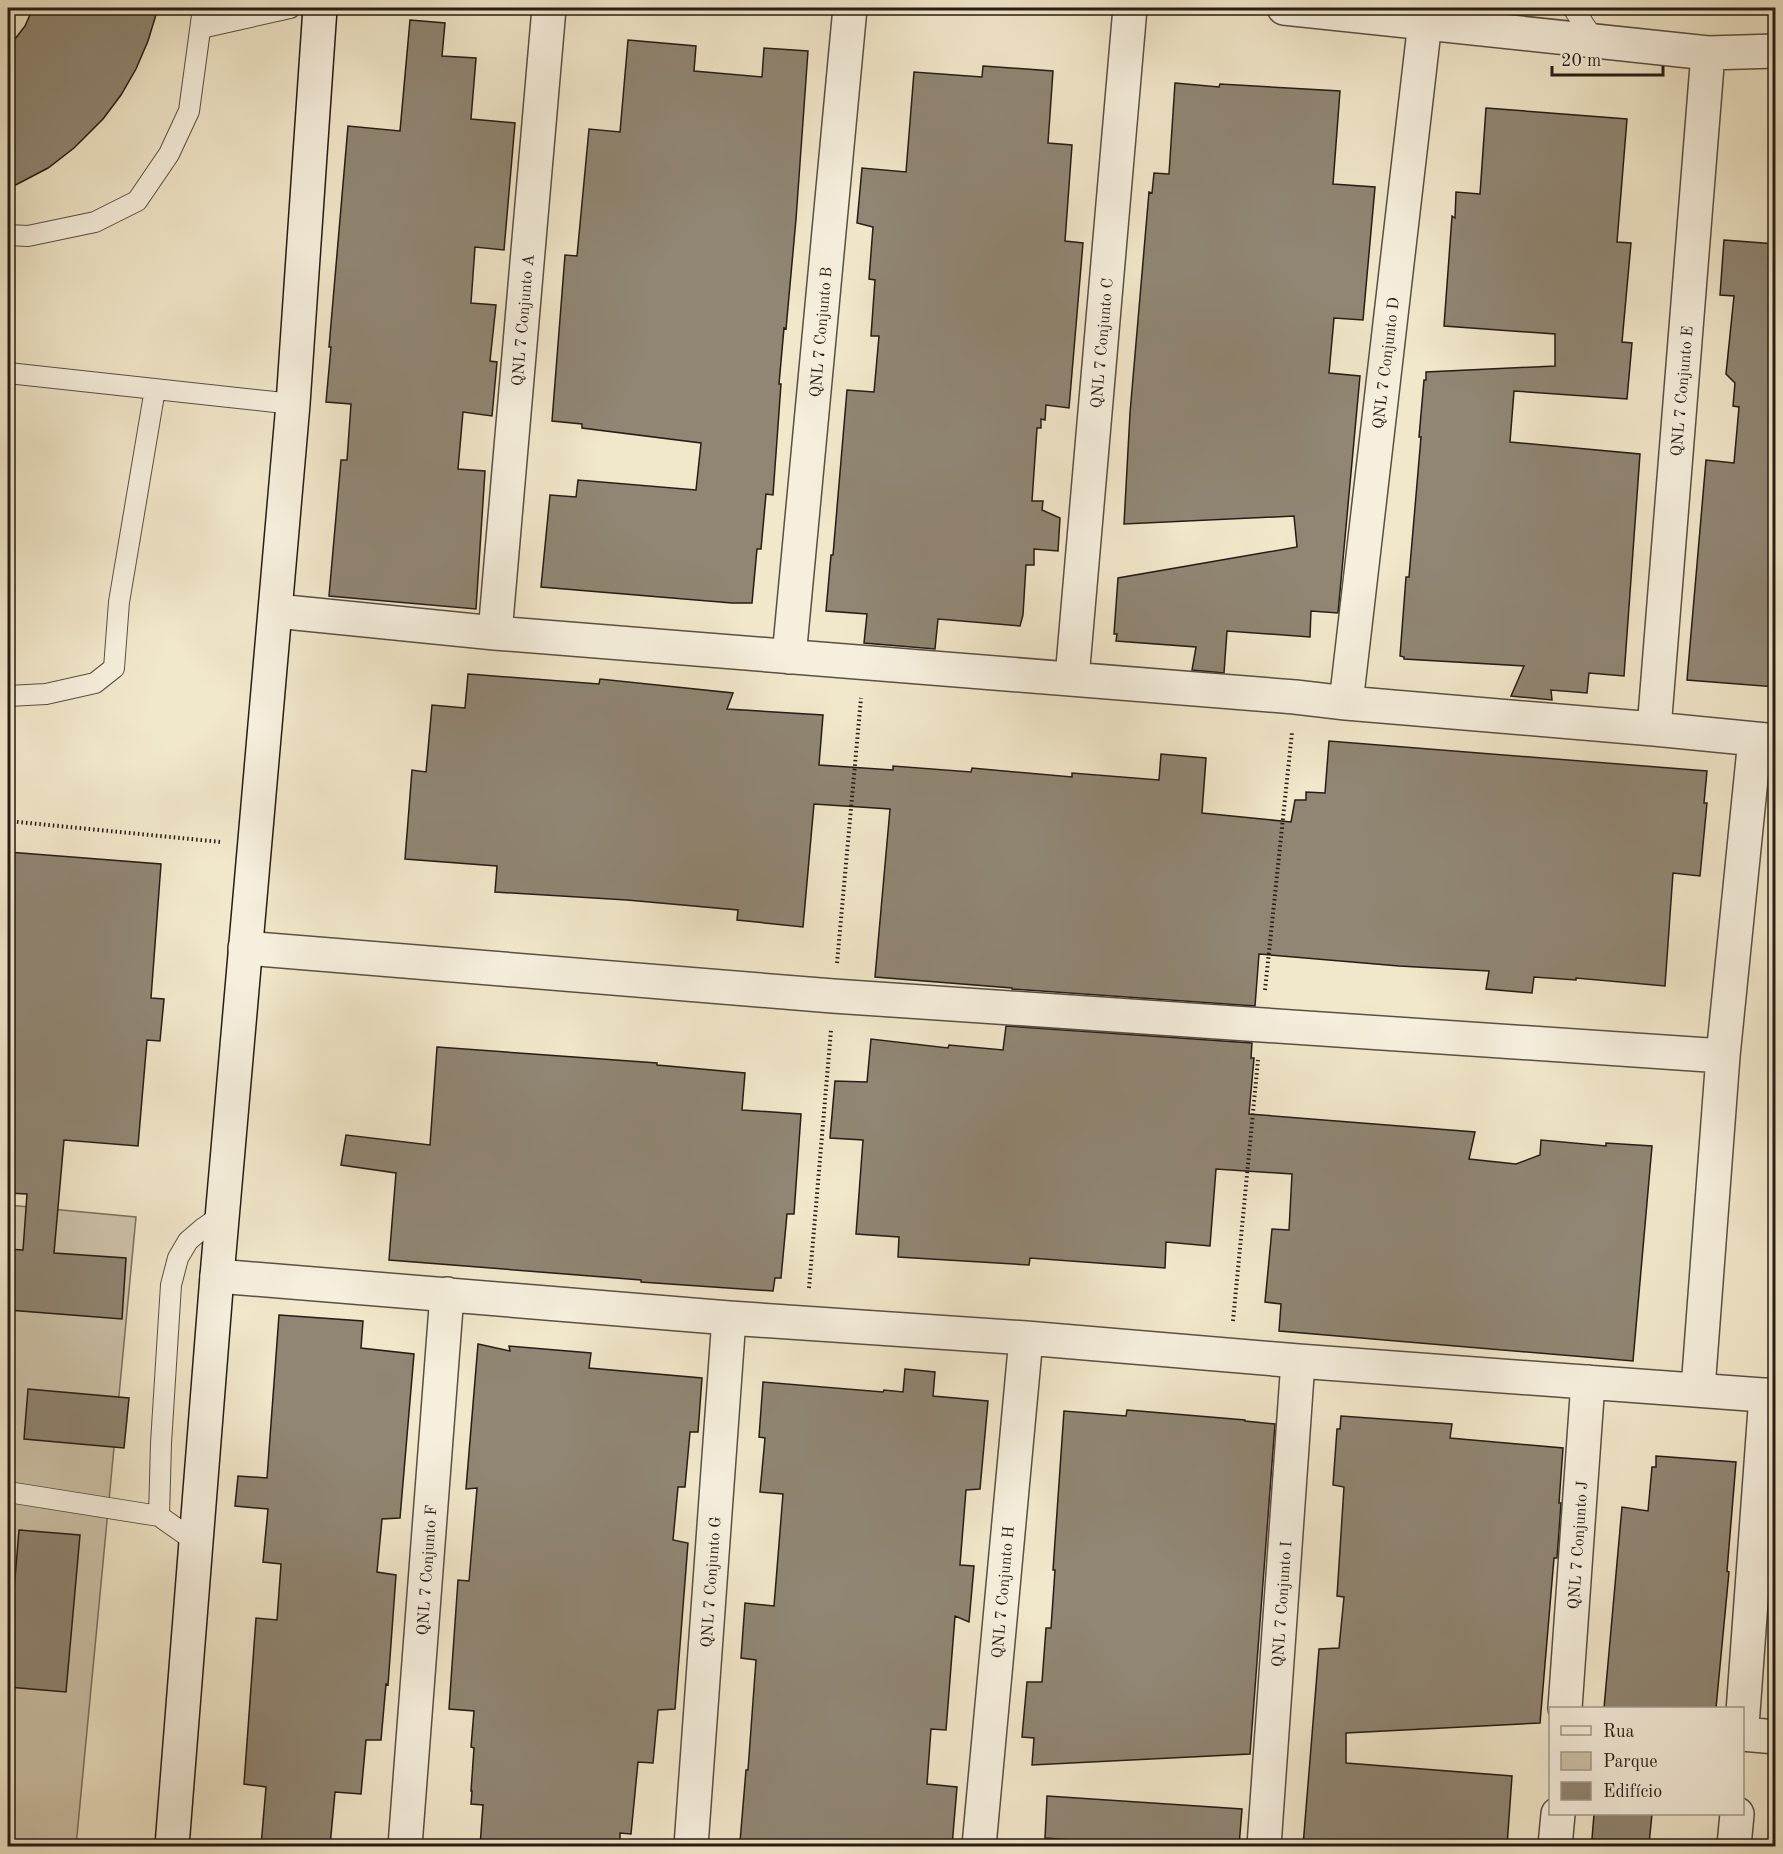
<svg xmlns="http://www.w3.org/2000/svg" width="1783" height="1854" viewBox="0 0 1783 1854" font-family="'Old Standard TT',serif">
<rect width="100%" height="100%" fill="#f1e7ca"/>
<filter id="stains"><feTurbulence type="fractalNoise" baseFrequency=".00333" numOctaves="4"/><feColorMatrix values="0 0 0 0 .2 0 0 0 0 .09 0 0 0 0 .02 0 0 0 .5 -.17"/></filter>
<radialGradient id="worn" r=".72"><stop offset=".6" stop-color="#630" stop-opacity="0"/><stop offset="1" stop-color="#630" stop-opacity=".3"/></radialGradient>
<path fill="#cec4ab" stroke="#7a7060" stroke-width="1.5" d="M8,1205L136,1217L76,1846H8Z"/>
<path fill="#908673" stroke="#261c15" stroke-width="1.5" d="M33,8H158L148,41L136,69L121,95L103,119L74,148L48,168L8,189V48L25,26Z
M410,20L445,23L442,56L476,58L471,119L515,123L504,250L475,247L471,303L496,305L490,361L497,362L492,416L463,412L458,469L485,471L476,609L329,596L341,460H347L351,404L326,402L331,347H329L348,126L400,131Z
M628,40L696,46L694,71L762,77L764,48L808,51L796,219L786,329L784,328L779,384H781L773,495L766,494L761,549H757L752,603H732L541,587L550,495L576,497L578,480L696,490L701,443L582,428V424L552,421L565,255L577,256L589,129L620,132Z
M983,66L1053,71L1048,143L1072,145L1065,241L1083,243L1069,408L1046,405L1045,420L1041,419V428H1037L1032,501H1043L1042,510L1060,518L1058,551L1034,549V565H1026L1023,615L1020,626L938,619L935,649L864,643L867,614L826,611L831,555H833L847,390L874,392L879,336H871L875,280L869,279L873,227L857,223L862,168L906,172L914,72L982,77Z
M1175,83L1219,87L1220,84L1340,91L1333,184L1375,187L1363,320L1334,318L1329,373L1360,376L1338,613L1311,611L1310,637L1227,631L1224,673L1192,670L1196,647L1116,641L1117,634H1114L1118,578L1297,547L1294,516L1124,524L1130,413L1149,192L1152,193L1154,173L1169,174Z
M1486,108L1627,119L1617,242L1631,243L1622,342L1632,343L1627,399L1514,391L1510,442L1640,454L1624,676L1589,673L1587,693L1551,690L1552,700L1511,696L1524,666L1404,659V657L1400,656L1406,577H1409L1421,437H1419L1424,380H1426V372L1555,366V334L1444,326L1452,216L1455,218L1456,192L1480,194Z
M1724,240L1776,244V687L1687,680L1706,460L1734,463L1739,407L1733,406L1735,383L1726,374L1734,296L1720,295Z
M468,674L599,684L600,679L733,693L727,709L823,715L819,765L893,770V766L971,772L972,768L1072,777V773L1159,780L1161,754L1206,758L1202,813L1291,822L1295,800H1306V792L1325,793L1329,741L1707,771L1704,803H1707L1700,876L1673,873L1665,986L1576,978V980L1534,977L1532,993L1486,989L1489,971L1399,966L1259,954L1255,1006L1012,989V988L875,977L890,809L814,804L803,927L737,920L738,910L627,900L495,892L497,866L405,859L412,770L426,772L432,705L465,708Z
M8,852L161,864L151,998L164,999L160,1041L147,1040L138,1146L64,1140L54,1253L126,1258L122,1319L8,1310V1249L23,1250L27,1194L8,1193Z
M1006,1026L1252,1043L1251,1058H1254L1249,1114L1475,1132L1469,1159L1516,1164L1540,1155L1541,1140L1606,1146V1143L1652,1146L1633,1361L1279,1331L1281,1304L1265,1302L1272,1229L1289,1230L1292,1174L1216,1169L1210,1246L1166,1242L1165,1268L1030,1258L1029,1265L898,1257L899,1237L856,1234L863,1140L830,1138L835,1081L867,1082L871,1039L948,1048L949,1045L1003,1050Z
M437,1047L657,1063V1065L745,1073L742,1110L801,1114L794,1214H787L781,1278H775L773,1291L641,1282V1280L389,1260L396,1173L341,1165L346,1135L430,1145Z
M279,1315L363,1321L361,1348L414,1354L400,1518L382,1519L377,1572L396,1575L388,1685L386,1684L381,1740H366L361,1794L335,1792L330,1846H261L266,1787L244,1784L256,1618L277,1620L281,1564L263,1562L268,1509L235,1506L238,1476L267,1478Z
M478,1344L510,1351L509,1346L591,1353L589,1368L702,1378L698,1432H690L685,1487H678L673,1540L688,1543L675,1709L658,1710L653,1763L638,1762L631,1834L620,1833V1840H612L611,1846H480L483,1805L471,1804L472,1791H471L474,1748L471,1747L474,1711L449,1709L458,1580L469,1581L477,1488L466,1489Z
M905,1369L935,1372L933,1396L988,1401L980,1489L966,1490L960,1565L974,1566L969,1622L955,1616L946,1730L931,1729L927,1784L957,1787L952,1846H769V1844L740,1842L746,1770H748L756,1660L741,1658L745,1603L774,1606L783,1494L760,1492L765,1438L759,1437L763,1382L883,1392L884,1390L903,1392Z
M28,1389L129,1398L124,1448L24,1439Z
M1127,1410L1245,1420V1421L1275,1424L1250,1754L1032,1765L1034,1738L1022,1737L1027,1682H1042L1046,1628H1051L1055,1570H1053L1064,1411L1126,1416Z
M1341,1416L1452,1424L1450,1438L1563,1448L1559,1503H1561L1557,1558H1554L1540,1723L1346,1733V1763L1512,1776L1507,1846H1303L1319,1649L1339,1648L1344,1597L1337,1596L1344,1487L1333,1485L1337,1429H1340Z
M1656,1456L1736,1462L1727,1571L1729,1572L1716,1708H1604L1622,1507L1648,1511L1652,1467H1656Z
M19,1530L80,1535L66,1692L8,1687V1662Z
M1047,1796L1242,1809L1239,1846H1128V1844L1045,1838Z
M1594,1814H1652L1649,1844L1630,1843V1846L1592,1839Z"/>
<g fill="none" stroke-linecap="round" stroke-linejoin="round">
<g stroke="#594f42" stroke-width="22">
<path id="lane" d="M1573,8L1595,41
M201,28L290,8
M8,235L28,236L95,222L137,201L169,154L189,111L203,8
M8,373L293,404
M8,696L46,694L95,683L114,668L119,602L155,389
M8,1492L159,1516
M196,1542L159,1516L161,1443L171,1285L178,1258L188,1241L202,1229L222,1215"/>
</g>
<g stroke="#594f42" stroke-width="36">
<path id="street" d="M1284,8L1708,53L1776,51
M276,611L495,633L1295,697L1346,703L1654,729L1776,741
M495,633L549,8
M789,657L850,8
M1072,678L1130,8
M1346,703L1425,22
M1654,729L1708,53
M245,948L833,996L1723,1056
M217,1276L729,1318L1026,1338L1298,1361L1776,1396
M1698,1389L1723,1056L1755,739
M1565,1708L1588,1382
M1742,1726L1766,1395
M1742,1734L1776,1737
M405,1846L447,1294
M691,1846L729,1318
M979,1846L1026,1338
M1264,1846L1298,1361
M1555,1846L1558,1814
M1734,1846L1737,1814"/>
</g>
<g stroke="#261c15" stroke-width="36">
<path id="secondary" d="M172,1846L217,1276L293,404L320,8"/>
</g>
<path stroke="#261c15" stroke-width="4" stroke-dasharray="1.5 3" stroke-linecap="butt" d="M8,821L221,842
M837,963L861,698
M1265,990L1292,732
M809,1288L831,1030
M1233,1321L1258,1060"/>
<use href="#lane" stroke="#f6efdd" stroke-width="20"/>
<use href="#street" stroke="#f6efdd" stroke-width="33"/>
<use href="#secondary" stroke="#f6efdd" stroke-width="33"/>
</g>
<g text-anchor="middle" stroke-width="5" stroke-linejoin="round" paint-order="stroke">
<g font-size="16" fill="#261c15" stroke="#f6efdd">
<text transform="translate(522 320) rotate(-85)" y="6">QNL 7 Conjunto A</text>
<text transform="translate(820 332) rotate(-85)" y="6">QNL 7 Conjunto B</text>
<text transform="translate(1101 343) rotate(-85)" y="6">QNL 7 Conjunto C</text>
<text transform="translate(1385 363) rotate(-83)" y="6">QNL 7 Conjunto D</text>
<text transform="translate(1681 391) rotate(-85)" y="6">QNL 7 Conjunto E</text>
<text transform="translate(1577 1545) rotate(-86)" y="6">QNL 7 Conjunto J</text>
<text transform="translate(426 1570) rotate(-86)" y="6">QNL 7 Conjunto F</text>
<text transform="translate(710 1582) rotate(-86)" y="6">QNL 7 Conjunto G</text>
<text transform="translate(1002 1592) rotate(-85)" y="6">QNL 7 Conjunto H</text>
<text transform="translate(1281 1604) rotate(-86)" y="6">QNL 7 Conjunto I</text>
</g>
</g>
<rect width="1783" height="1854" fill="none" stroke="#f1e7ca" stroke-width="30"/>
<rect x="9" y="9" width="1765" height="1836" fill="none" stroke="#261c15" stroke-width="3"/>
<rect x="15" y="15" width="1753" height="1824" fill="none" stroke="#261c15" stroke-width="1.5"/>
<rect x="1549" y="1707" width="195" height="108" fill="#f6efdd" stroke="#a39b8d" stroke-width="1.5"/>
<rect x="1561" y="1726" width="30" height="9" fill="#f6efdd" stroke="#a39b8d" stroke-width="1.5"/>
<text x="1603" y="1737" font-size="18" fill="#261c15">Rua</text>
<rect x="1561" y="1752" width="30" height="18" fill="#cec4ab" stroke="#a39b8d" stroke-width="1.5"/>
<text x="1603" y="1767" font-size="18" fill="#261c15">Parque</text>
<rect x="1561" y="1782" width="30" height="18" fill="#908673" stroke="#a39b8d" stroke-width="1.5"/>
<text x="1603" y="1797" font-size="18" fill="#261c15">Edifício</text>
<path d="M1552 66v9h111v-9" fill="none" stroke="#261c15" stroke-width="3"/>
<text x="1561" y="66" font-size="18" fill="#261c15" stroke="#f6efdd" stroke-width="4.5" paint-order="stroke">20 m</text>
<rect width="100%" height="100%" filter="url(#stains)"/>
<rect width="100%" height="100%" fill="url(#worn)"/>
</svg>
